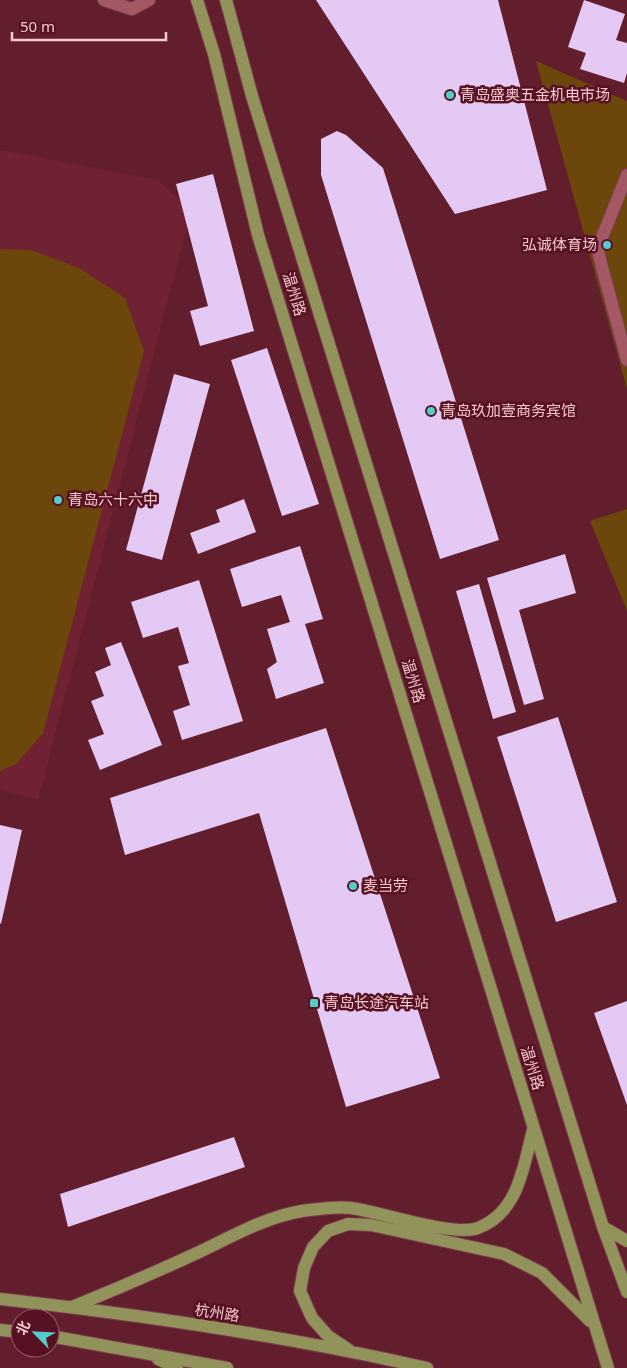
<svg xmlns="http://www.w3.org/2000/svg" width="627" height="1368" viewBox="0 0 627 1368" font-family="'Noto Sans','Noto Sans SC',sans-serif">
<rect width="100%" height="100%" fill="#621e2c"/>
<path fill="#702233" d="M0,150L158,180L191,211L38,800L0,789Z"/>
<path fill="#6c460a" d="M536,61L627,101V389Z
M0,249L31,250L79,268L125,298L144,351L43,733L16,764L0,771Z
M627,509V611L590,521Z"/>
<path fill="#e3c9f4" d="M316,0H498L547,190L455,214Z
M584,0L625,14L616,40L627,43V73L624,83L580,69L586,53L568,47Z
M337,131L346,135L383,168L499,540L440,559L321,175V139Z
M213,174L254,331L200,346L190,311L208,306L176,184Z
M267,348L319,504L282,516L231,360Z
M174,374L210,384L162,560L126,550Z
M244,499L256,532L198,554L190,533L220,522L216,510Z
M300,546L323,619L305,624L324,683L276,699L267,669L277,662L267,629L290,622L281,595L242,607L230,569Z
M565,554L576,593L519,610L544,699L524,705L487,578Z
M199,580L243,721L182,740L173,711L190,705L178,666L189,663L178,627L143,638L131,602Z
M479,584L516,712L493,719L456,591Z
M121,642L162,745L100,770L88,740L104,734L91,701L104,696L95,672L111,665L105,648Z
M558,717L617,902L556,922L497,737Z
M326,728L440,1078L346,1107L259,813L125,855L110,798Z
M0,825L22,830L1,924L0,923Z
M627,1001V1105L594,1013Z
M234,1137L245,1167L68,1227L60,1194Z"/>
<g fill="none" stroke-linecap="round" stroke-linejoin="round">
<g stroke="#793d4c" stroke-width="14">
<path id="minor" d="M104,0L132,9L149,0
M627,175L601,240L598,252L627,360"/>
</g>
<g stroke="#793d4c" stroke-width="14">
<path id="major" d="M197,0L214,54L258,235L608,1368
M226,0L252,96L603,1227L627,1292
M603,1227L627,1241
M0,1299C143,1315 287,1336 427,1368
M72,1307C114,1290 156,1272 197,1253C231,1237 265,1217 302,1211C317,1209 337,1206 351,1208C381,1212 453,1237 478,1228C519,1212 523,1167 533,1130
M0,1330L20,1332
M50,1336L227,1368
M349,1350L328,1336L312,1318L300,1291L304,1268L313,1247L328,1231L348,1224L371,1225L504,1254L542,1273L590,1321
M158,1359L177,1368"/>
</g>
<use href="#minor" stroke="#a35863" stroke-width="12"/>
<use href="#major" stroke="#92935b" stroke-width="12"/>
</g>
<g fill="#54cdc9" stroke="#561222" stroke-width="2">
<circle cx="450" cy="95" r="5"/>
<circle cx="607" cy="245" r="5"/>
<circle cx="431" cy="411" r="5"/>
<circle cx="58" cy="500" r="5"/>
<circle cx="353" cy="886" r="5"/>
<rect x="309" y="998" width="10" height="10" rx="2.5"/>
</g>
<g text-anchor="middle" stroke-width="5" stroke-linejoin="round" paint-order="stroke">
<g font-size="15" fill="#f6cace" stroke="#561222" text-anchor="start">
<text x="460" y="100">青岛盛奥五金机电市场</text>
<text x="597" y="250" text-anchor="end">弘诚体育场</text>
<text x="441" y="416">青岛玖加壹商务宾馆</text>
<text x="68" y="505">青岛六十六中</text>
<text x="363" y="891">麦当劳</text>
<text x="324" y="1008">青岛长途汽车站</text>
</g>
<g font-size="15" fill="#f6cace" stroke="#561222">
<text transform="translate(294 294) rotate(73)" y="5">温州路</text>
<text transform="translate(413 681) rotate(73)" y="5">温州路</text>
<text transform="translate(532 1068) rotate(73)" y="5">温州路</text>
<text transform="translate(217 1313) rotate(9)" y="5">杭州路</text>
</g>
</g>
<g transform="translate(35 1333) rotate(294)"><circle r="24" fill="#561222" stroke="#965c67"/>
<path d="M0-4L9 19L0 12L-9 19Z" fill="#54cdc9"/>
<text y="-8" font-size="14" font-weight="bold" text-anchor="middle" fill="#f6cace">北</text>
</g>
<path d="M12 32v8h154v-8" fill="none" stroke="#f6cace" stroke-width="2.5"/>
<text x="20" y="32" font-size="15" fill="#f6cace" stroke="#561222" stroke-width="4" paint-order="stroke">50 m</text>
</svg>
